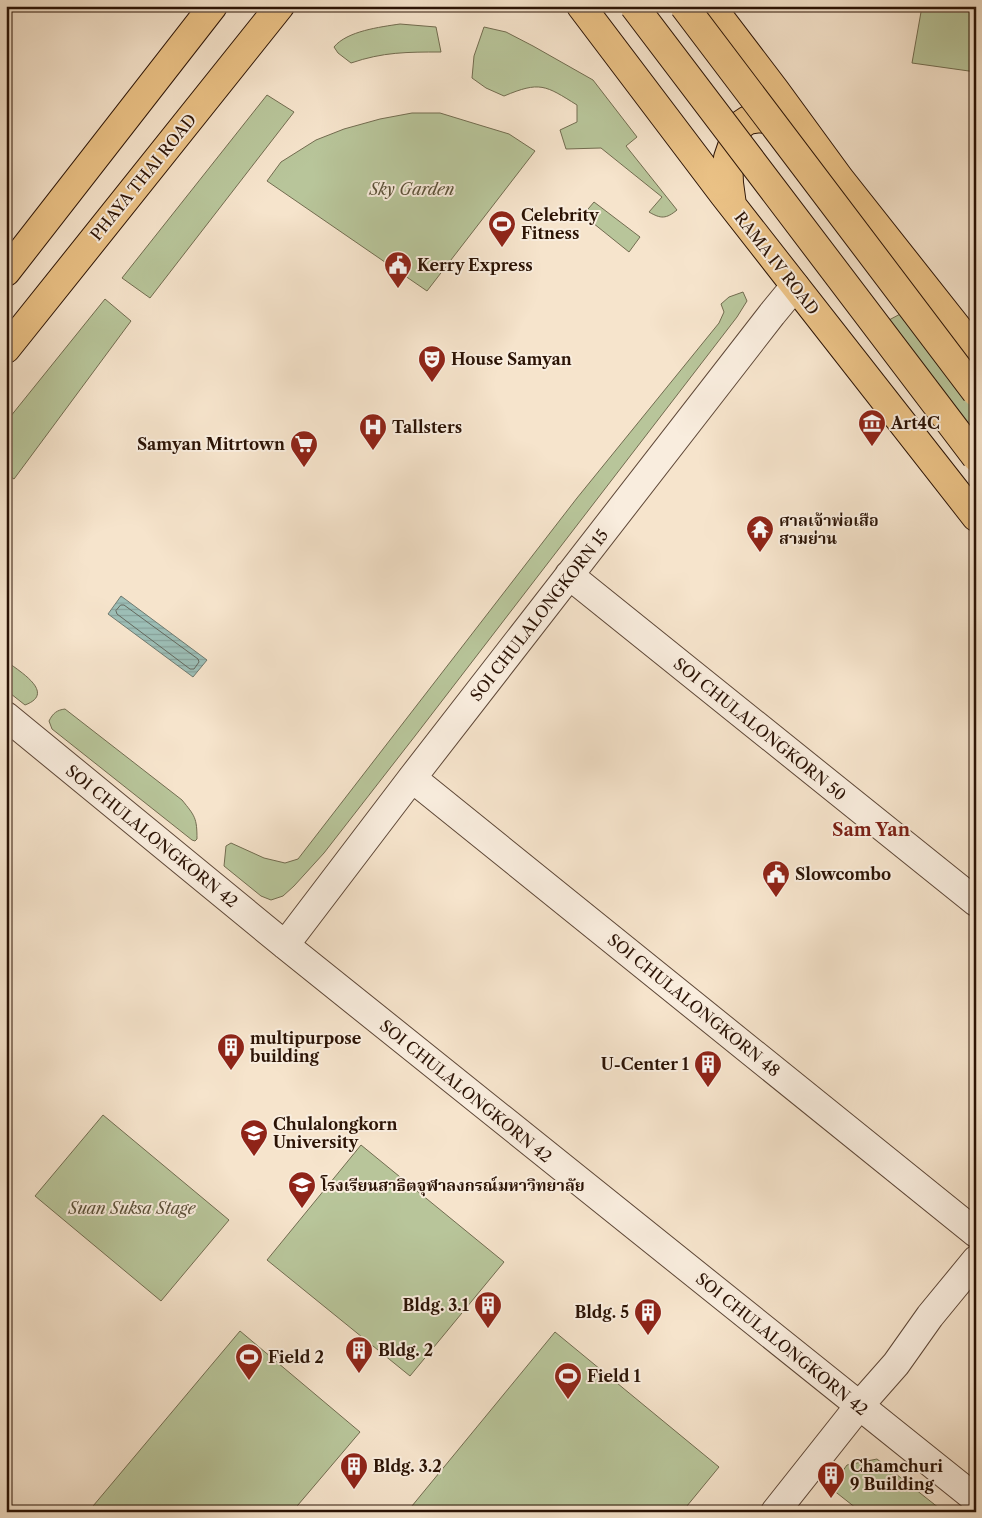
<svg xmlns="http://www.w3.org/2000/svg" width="982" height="1518" viewBox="0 0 982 1518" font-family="'Libre Caslon Text','Noto Serif Thai',serif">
<defs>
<pattern id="water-rules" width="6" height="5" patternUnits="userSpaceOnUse" patternTransform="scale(1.25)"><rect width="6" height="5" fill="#9dbfb7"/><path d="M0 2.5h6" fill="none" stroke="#87a39c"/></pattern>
</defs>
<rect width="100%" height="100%" fill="#f6e4cc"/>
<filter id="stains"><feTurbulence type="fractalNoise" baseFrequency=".004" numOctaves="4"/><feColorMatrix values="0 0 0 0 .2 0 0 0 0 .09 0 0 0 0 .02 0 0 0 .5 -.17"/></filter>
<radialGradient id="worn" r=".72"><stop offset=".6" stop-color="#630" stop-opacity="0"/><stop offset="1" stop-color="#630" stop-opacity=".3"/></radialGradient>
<path fill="#b8c59a" stroke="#726c50" d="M932,6L976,11V72L912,63L921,12Z
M400,24L436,27L441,52C407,52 383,52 351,63L338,53L334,47C347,31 380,27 400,24Z
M484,27L506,32L533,46L593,80L637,137L626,146L677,210C666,219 661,219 649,212L662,197L601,148L566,149L560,130L577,122V105C545,85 540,81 504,96L486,88L472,78L474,56Z
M267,95L294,112L150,298L122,278Z
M412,113H440L476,124L509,134L535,151L427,291L267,181L281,162L316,140L344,129L380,119Z
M594,202L640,237L629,252L583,215Z
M743,292L747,301L737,317L415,736L324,853L294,886L283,896L271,900L261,896L224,866L226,846L231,843L264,858L285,863L298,859L577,498L719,323L724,312L721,304L729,297Z
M105,299L131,321L14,479L6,474V422Z
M904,312L976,407V436L889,320Z
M6,661C19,671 57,693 25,705L6,690Z
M65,709L182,800C195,816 197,818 197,839L195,841L192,840L52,729L49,721C53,713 57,710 65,709Z
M103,1115L229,1220L161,1301L35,1196Z
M361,1145L504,1262L410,1376L267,1260Z
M240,1331L360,1432L292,1512H88Z
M555,1332L719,1467L682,1512H407Z
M877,1459L944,1512H861L828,1486L842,1472L847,1465Z"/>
<path fill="url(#water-rules)" stroke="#6f7a70" d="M121,596L207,660L193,677L108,614Z"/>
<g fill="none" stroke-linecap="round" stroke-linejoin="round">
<path stroke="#64695e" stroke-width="1" d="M121,605H124L198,659L199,662L194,669H190L117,614L116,611Z"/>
<g stroke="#5e4737" stroke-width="30">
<path id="minor" d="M569,575L976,902
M6,716L285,945L976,1499
M412,778L976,1233
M285,945L412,778L772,314L795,286
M775,1512L859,1406L896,1364L930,1316L976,1260"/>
</g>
<g stroke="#2b1305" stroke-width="30">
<path id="primary" d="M581,6L724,195L976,517
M711,6L775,90L840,179L976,351
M732,205L729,183L728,158L739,126L748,120L762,118L782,125L788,128
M6,272L213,6
M6,349L280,6"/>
</g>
<use href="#minor" stroke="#f9edde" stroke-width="28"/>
<use href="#primary" stroke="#ebc286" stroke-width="28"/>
<g stroke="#2b1305" stroke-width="30" stroke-linecap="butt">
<path id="primary-bridge" d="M634,6L976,457
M684,6L976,392"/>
</g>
<use href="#primary-bridge" stroke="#ebc286" stroke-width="28"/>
</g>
<defs>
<g id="stadium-pin" transform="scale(1.4375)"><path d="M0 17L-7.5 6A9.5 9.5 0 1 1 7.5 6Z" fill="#8f2418" stroke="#f9edde"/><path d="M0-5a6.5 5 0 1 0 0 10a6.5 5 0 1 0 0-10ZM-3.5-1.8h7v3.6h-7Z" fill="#fff"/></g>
<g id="civic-pin" transform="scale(1.4375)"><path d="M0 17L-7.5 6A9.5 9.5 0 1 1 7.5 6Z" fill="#8f2418" stroke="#f9edde"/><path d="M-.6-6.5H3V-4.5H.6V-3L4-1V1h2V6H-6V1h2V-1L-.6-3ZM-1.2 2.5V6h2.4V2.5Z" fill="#fff"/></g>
<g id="theatre-pin" transform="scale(1.4375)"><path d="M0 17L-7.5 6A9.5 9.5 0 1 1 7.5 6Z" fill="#8f2418" stroke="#f9edde"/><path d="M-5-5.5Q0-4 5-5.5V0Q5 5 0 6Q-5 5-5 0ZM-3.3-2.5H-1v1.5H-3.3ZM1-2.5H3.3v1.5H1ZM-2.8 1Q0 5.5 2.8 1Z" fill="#fff"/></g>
<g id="museum-pin" transform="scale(1.4375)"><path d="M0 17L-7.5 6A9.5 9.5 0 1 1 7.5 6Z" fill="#8f2418" stroke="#f9edde"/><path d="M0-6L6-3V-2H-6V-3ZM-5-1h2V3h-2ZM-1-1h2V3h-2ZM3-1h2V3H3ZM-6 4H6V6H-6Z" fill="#fff"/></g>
<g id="hospital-pin" transform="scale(1.4375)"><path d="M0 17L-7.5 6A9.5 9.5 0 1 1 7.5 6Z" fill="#8f2418" stroke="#f9edde"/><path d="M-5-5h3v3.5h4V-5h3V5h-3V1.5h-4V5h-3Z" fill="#fff"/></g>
<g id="supermarket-pin" transform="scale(1.4375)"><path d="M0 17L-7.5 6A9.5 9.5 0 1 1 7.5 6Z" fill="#8f2418" stroke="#f9edde"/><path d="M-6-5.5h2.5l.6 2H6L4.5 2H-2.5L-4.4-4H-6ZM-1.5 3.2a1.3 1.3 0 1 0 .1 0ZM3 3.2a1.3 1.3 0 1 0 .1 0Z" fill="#fff"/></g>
<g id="temple-pin" transform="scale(1.4375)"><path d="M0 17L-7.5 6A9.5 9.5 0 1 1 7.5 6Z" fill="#8f2418" stroke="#f9edde"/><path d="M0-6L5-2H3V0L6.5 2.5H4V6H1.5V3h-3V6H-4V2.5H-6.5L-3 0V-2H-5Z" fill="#fff"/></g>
<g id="building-pin" transform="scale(1.4375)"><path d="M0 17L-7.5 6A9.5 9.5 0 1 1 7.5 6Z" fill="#8f2418" stroke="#f9edde"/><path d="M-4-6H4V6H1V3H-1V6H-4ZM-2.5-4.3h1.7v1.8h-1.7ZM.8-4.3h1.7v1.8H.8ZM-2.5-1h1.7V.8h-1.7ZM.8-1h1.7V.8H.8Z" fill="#fff"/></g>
<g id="university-pin" transform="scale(1.4375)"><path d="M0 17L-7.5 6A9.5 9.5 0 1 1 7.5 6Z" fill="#8f2418" stroke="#f9edde"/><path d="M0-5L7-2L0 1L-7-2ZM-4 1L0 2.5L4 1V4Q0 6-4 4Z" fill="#fff"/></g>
<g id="school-pin" transform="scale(1.4375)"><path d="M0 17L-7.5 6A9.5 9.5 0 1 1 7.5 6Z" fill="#8f2418" stroke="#f9edde"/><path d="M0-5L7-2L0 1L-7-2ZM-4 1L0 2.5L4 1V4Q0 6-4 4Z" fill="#fff"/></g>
</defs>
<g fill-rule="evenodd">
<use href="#stadium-pin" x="502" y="224"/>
<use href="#civic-pin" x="398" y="265"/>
<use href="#theatre-pin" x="432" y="359"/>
<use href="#museum-pin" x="872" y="423"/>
<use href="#hospital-pin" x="373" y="427"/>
<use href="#supermarket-pin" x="304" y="444"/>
<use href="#temple-pin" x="760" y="529"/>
<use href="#civic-pin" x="776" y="874"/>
<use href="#building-pin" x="231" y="1047"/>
<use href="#building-pin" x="708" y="1064"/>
<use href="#university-pin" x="254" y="1133"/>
<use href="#school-pin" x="302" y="1185"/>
<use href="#building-pin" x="488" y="1305"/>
<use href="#building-pin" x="648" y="1312"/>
<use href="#building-pin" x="359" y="1350"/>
<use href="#stadium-pin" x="249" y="1357"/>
<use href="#stadium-pin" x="568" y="1376"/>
<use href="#building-pin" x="354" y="1466"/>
<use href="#building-pin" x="831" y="1475"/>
</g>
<g text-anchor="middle" stroke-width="4" stroke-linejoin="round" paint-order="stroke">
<g font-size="16" fill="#2b1305" stroke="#f9edde">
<text transform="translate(143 177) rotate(-51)" y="6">PHAYA THAI ROAD</text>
<text transform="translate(777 263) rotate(52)" y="6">RAMA IV ROAD</text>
<text transform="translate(539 615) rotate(-52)" y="6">SOI CHULALONGKORN 15</text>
<text transform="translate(760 729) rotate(39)" y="6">SOI CHULALONGKORN 50</text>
<text transform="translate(152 836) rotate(39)" y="6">SOI CHULALONGKORN 42</text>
<text transform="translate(694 1005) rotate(39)" y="6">SOI CHULALONGKORN 48</text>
<text transform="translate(466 1091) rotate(39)" y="6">SOI CHULALONGKORN 42</text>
<text transform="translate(782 1344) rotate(39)" y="6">SOI CHULALONGKORN 42</text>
</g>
<g font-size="16" font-style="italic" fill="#5c5139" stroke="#f9edde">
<text x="412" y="195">Sky Garden</text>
<text x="132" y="1214">Suan Suksa Stage</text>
</g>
<g font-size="16" font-weight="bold" fill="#2b1305" stroke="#f9edde" text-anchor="start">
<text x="521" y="221">Celebrity<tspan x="521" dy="18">Fitness</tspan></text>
<text x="417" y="271">Kerry Express</text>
<text x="451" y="365">House Samyan</text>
<text x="891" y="429">Art4C</text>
<text x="392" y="433">Tallsters</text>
<text x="285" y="450" text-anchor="end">Samyan Mitrtown</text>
<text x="779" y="526">ศาลเจ้าพ่อเสือ<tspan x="779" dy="18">สามย่าน</tspan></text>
<text x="795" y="880">Slowcombo</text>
<text x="250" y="1044">multipurpose<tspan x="250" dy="18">building</tspan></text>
<text x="689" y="1070" text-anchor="end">U-Center 1</text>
<text x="273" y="1130">Chulalongkorn<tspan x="273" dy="18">University</tspan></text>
<text x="321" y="1191">โรงเรียนสาธิตจุฬาลงกรณ์มหาวิทยาลัย</text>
<text x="469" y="1311" text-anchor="end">Bldg. 3.1</text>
<text x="629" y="1318" text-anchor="end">Bldg. 5</text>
<text x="378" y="1356">Bldg. 2</text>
<text x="268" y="1363">Field 2</text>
<text x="587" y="1382">Field 1</text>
<text x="373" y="1472">Bldg. 3.2</text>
<text x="850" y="1472">Chamchuri<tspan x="850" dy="18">9 Building</tspan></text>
</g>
<g font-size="18" font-weight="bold" fill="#7a1f14" stroke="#f9edde">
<text x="871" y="836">Sam Yan</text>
</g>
</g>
<rect width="982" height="1518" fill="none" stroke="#f6e4cc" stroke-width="25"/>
<rect x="8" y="8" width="967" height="1503" fill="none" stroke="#2b1305" stroke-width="2.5"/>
<rect x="12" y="12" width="957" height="1493" fill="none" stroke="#2b1305"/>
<rect width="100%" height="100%" filter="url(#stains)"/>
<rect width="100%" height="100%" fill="url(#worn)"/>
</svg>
